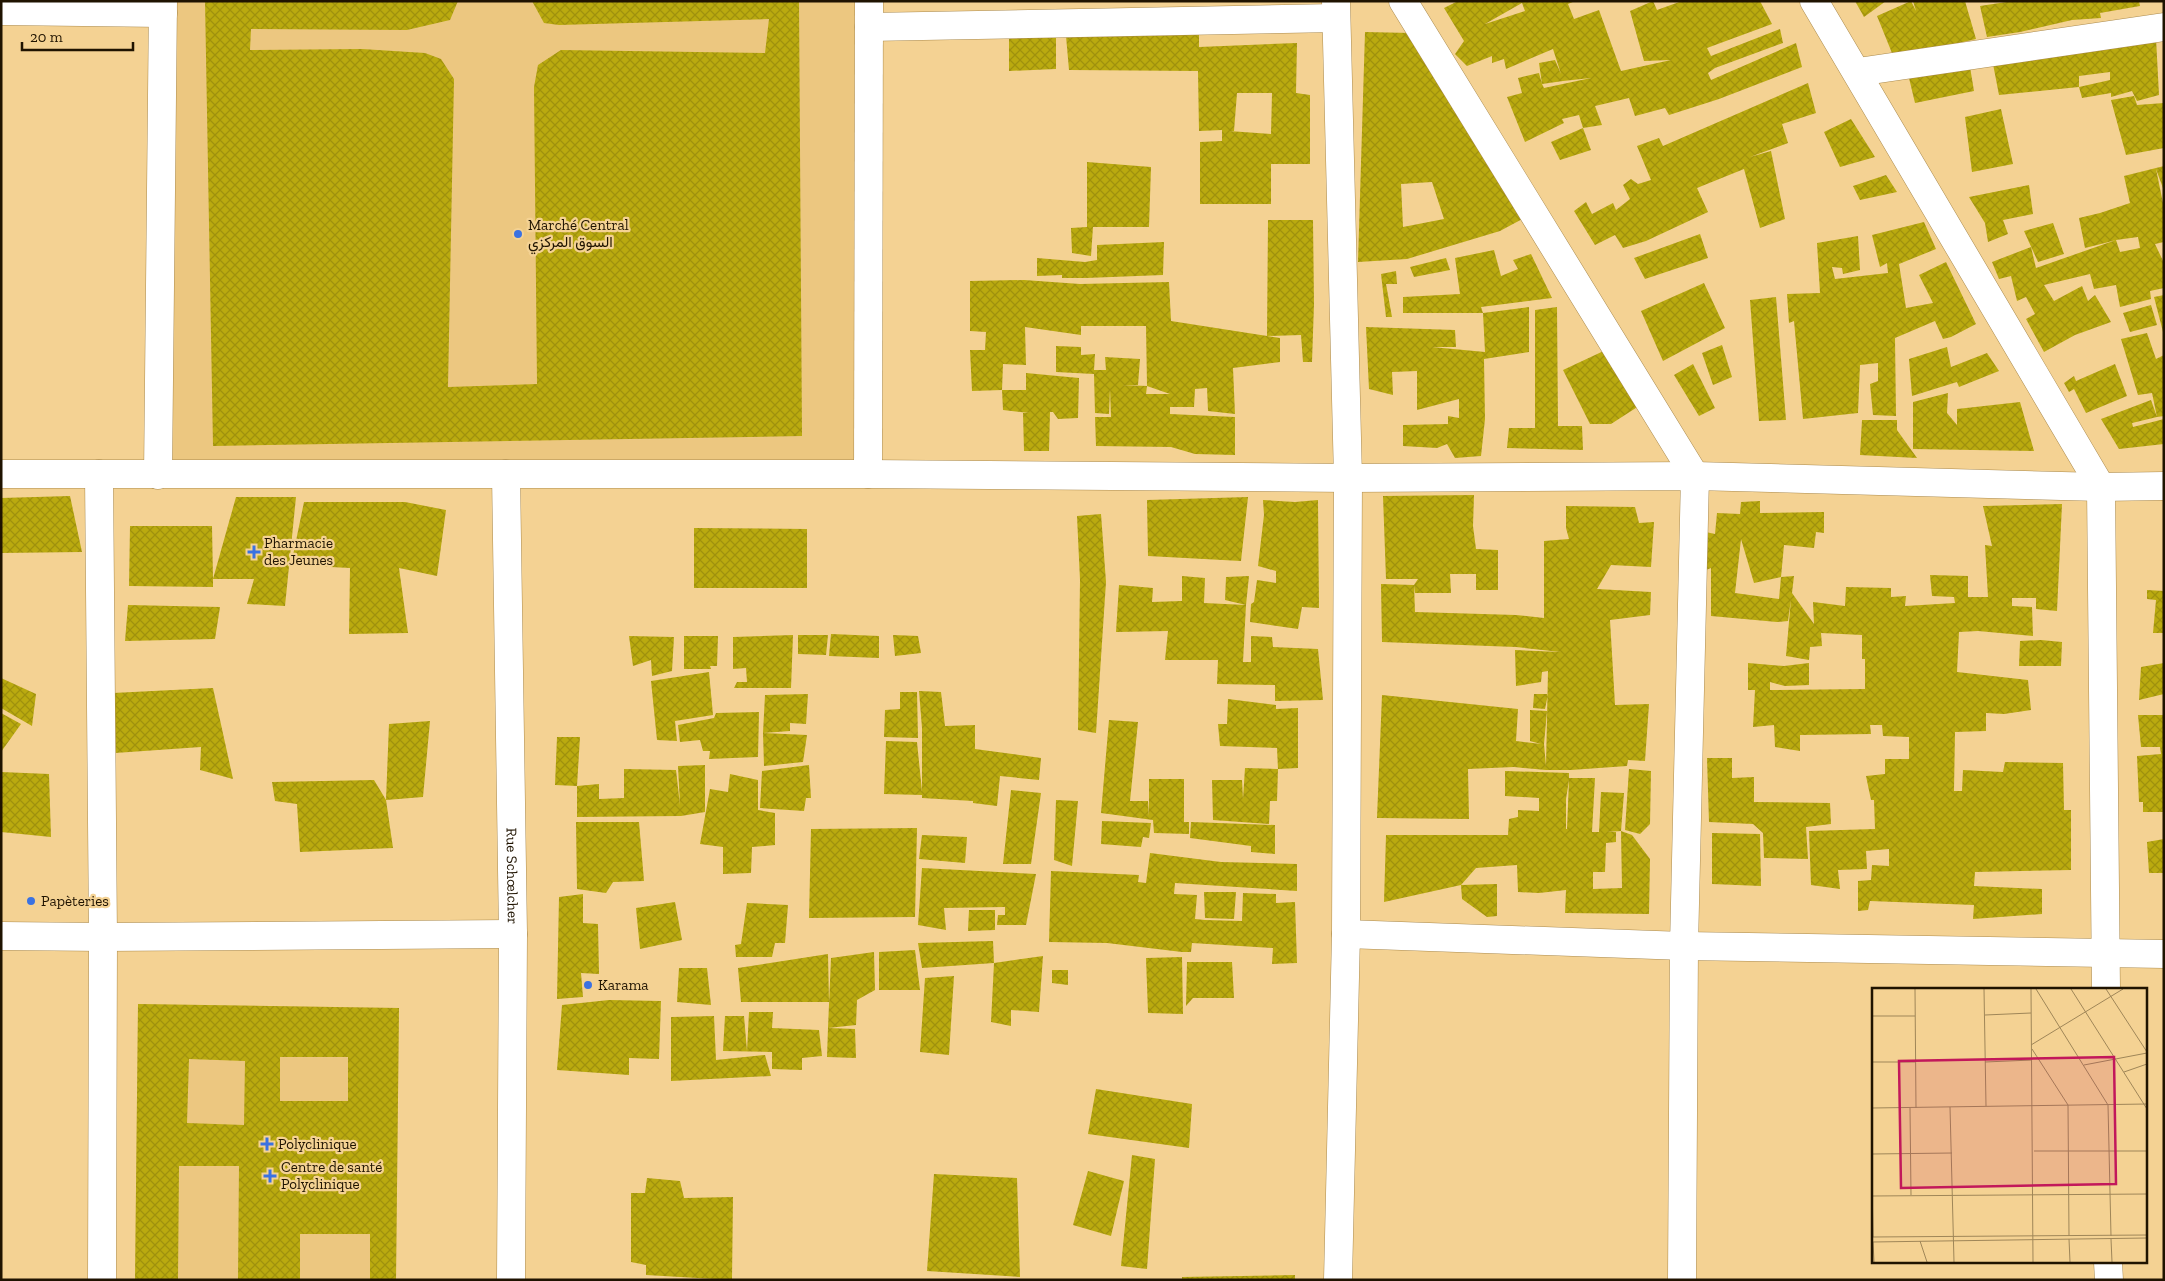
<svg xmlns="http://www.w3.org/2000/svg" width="2165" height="1281" viewBox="0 0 2165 1281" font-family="'Zilla Slab',Vazirmatn,serif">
<defs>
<pattern id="building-cross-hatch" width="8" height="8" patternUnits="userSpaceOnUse" patternTransform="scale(1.25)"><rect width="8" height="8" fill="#baaa0f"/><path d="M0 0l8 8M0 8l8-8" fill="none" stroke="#9f910d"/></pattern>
</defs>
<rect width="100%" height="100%" fill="#f4d293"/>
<path fill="#ecc780" d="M173,1H869L860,466L167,467Z
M138,1004L399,1008L396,1280H135Z"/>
<path fill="url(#building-cross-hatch)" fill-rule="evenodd" d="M205,1H458L450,20L407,30L251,29L250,50L362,49L425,53L441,59L454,79L448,387L537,384L534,87L538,65L561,50L765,53L769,19L559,25L544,23L532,1H799L802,436L213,446Z
M1458,1H1575L1568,4L1574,19L1599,10L1621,71L1671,60L1644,61L1630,11L1653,1L1657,10L1682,1H1760L1772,24L1707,48L1711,56L1780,29L1783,43L1715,68L1708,73L1711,80L1796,43L1802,67L1719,99L1669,115L1665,108L1635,116L1629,98L1595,106L1602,125L1583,128L1579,115L1562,119L1564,123L1525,142L1507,97L1522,93L1518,78L1539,73L1542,84L1539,63L1555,60L1561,74L1553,49L1506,69L1504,59L1492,63V56L1467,66L1455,54L1464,41L1444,8ZM1522,3L1525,11L1485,24ZM1591,78L1544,88L1542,84L1563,81Z
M1855,1H1886L1864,17Z
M1911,1L1916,11L1913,1H1965L1976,39L1894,58L1877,16Z
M2013,1H2139L2140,6L2100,13L2101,18L2072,20L2020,32L1987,37L1980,6Z
M1056,32V69L1009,71V35Z
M1365,32L1411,33L1528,216L1500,231L1407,259L1358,262ZM1432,182L1444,219L1403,227L1401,184Z
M1199,33V47L1297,43L1296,93L1310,95V164H1271V204H1200V142L1222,141V130L1199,131L1198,71L1069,70L1066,36ZM1237,93H1272L1271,134L1229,131H1234Z
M2156,38L2159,95L2137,101L2132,91L2111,97V93L2082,98L2079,87L2110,80V72L2079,76V87L1999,95L1993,64Z
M1969,61L1974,91L1915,103L1909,78Z
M1808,83L1816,113L1782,124L1788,143L1750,157L1771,151L1785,219L1760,228L1744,169L1697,188L1708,212L1646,241L1623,248L1615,235L1595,245L1574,211L1586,202L1592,214L1613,203L1616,210L1630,199L1623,185L1631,179L1638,184L1651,180L1637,146L1659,138L1663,146Z
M2134,96L2137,105L2164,103V148L2126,155L2111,100Z
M2001,109L2013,164L1972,172L1965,117Z
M1851,119L1875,157L1840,167L1824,132Z
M1583,128L1591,150L1560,160L1551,142Z
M1087,162L1151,167L1149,227H1093L1091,256L1072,253L1071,228L1087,227Z
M2164,166V191L2156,169L2164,208V242L2155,244L2164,263V288L2150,291L2151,299L2120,307L2116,285L2094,289L2090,274L2044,285L2054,301L2082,286L2088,301L2095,295L2111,322L2075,335L2044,352L2026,319L2035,314L2026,297L2017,301L2011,276L1999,279L1992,262L2031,247L2036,268L2116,240L2120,252L2140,248L2138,237L2116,240L2105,243L2085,248L2079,218L2100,213L2130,203L2124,176Z
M1886,175L1897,192L1860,200L1853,186Z
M2029,185L2033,214L2003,220L2008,234L1988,242L1985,223L1969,197Z
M1268,220H1313L1314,304L1312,362H1303L1301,335L1267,336Z
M1924,222L1936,249L1899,264L1906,308L1933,303L1919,275L1946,262L1976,324L1951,337L1943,339L1935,321L1895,338L1896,416L1873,415L1870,384L1878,381V363L1860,365L1858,413L1803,419L1794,321L1789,323L1787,294L1820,293L1817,243L1858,236L1860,270L1843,274L1842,268L1832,267L1835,279L1888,273L1887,263L1880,267L1872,235Z
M2053,223L2064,254L2038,262L2024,231Z
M1700,234L1708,258L1645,279L1634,258Z
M1164,242L1163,275L1086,278H1062V275L1037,276V258L1085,262L1097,260V245Z
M1494,250L1501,276L1518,269L1513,260L1531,254L1552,298L1481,307L1483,313H1403V297L1460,294L1455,258Z
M1446,258L1450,270L1414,277L1410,267Z
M1396,271L1397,284H1386L1392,317H1386L1381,274Z
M1024,280L1080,284L1169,282L1171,321L1280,338V362L1233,368L1235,414L1208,411L1207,388L1195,389L1194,407H1170V414L1235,417V455L1195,454L1171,447L1096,446L1095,417H1111L1110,389L1109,414L1095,413L1094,374L1056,372V346L1081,347V355L1095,354L1094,370H1106L1105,357L1140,359L1138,385H1122L1147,386L1146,394H1170L1147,386L1146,326H1081V335L1025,327L1026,365L1003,364L1002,390H1026V373L1079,378L1078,418L1058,419L1053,412H1050L1049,451H1024L1023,413H1029L1003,410L1002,390L972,391L970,350H985L986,332L970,331V281Z
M1704,283L1725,328L1663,361L1641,311Z
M2164,295V332H2163L2154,297Z
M1776,297L1786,420L1759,421L1750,300Z
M2151,305L2157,325L2130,332L2123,313Z
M1529,307V352L1484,359L1485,419L1481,456L1455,458L1447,444L1437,448L1403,446V425L1448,424V416L1459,418V399L1417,410V371L1392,372L1393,395L1369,389L1366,327L1455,330L1456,347H1432L1485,352L1483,313Z
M1557,307L1558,426H1582L1583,450L1507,448L1509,428H1535V310Z
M2147,333L2156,359L2164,355V416L2157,417L2152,393L2138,395L2121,339Z
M1722,345L1732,377L1713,385L1702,353Z
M1947,347L1951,367L1987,353L1999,371L1959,387L1957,382L1912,396L1909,359Z
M1610,348L1642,404L1611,424H1590L1563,370Z
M1693,364L1715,408L1699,416L1674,375Z
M2115,364L2127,396L2086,413L2074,389L2069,392L2064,383L2074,376L2076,381Z
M1948,393L1947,413L1957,425V409L2020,402L2034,451L1913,449V402Z
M2151,400L2157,417L2132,423L2133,427L2164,419V444L2119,449L2101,419Z
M1862,420H1897V430L1917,458L1860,455Z
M1474,495L1473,526L1476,549L1498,550V590H1476V574H1450L1451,593H1415L1414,585L1418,579H1386L1383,496Z
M70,496L82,552L1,553V498Z
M236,497H296L285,606L247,604L254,579H213V587L129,586L130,526H212L213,579Z
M1248,497L1241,561L1148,556L1147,500Z
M1263,500L1295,502L1318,500L1319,608L1302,607L1298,629L1250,622L1251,604L1254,602L1257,580L1276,583V571L1258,566L1264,515Z
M1760,501V513L1824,512V533L1816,532L1814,548L1784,545L1781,577L1754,583L1741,539L1735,593L1779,599L1781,577L1794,576L1792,593L1814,624L1813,602L1845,606L1846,587L1891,588V597L1906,596L1905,606L1955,603L1954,597L1932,596L1930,575L1968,576V597H1988L1985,545L1992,546L1983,506L2062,504L2057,611L2036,609V598H2012V606L2032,607L2033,636L1978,631L1959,632L1957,672L2028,680L2031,710L2004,714L1986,713V731L1955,732L1954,791H1962L1963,770L2003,772L2005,762L2063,763L2064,810H2071V870L1975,872L1974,886L2042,889V914L1973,919L1974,905L1870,901L1868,910L1858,911V881L1871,880L1872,865L1889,866V849L1866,851L1867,869L1838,870L1840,889L1811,885L1809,831L1875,829L1874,800H1871L1866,776L1885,774V759H1909V737L1883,736L1882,725H1870L1871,734L1800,735V751L1775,747L1774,725L1753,727L1755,690H1748V663L1784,666L1809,663V685L1785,686L1770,682V690L1865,689V659H1862V635L1821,633L1822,646L1810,647L1809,660L1786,656L1791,599L1788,621L1777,622L1711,616V568L1701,572V531L1715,534L1717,513L1740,514L1741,502Z
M304,502H405L446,510L437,576L399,568L408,633L349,634L350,568L291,565Z
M1566,506L1635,507L1639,523L1654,522L1651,567L1611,565L1597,589L1651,592L1650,615L1610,620L1615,705L1649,704L1645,761L1628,760L1627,766L1571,770H1546L1514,767L1468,769L1469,819L1377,818L1382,695L1518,709L1516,741L1541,744L1530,741V710L1547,711L1544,744L1546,766L1548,671L1542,672L1541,682L1516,686L1515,650L1561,652L1516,647L1382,642L1381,584L1414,585L1415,612L1516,615L1544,618V541L1569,539L1566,528Z
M1101,514L1106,582L1096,733L1078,730L1080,580L1077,516Z
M694,528L807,529V588H694Z
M1182,576L1205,578L1204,603L1246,605L1243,662H1251V636L1272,637L1273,647L1318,649L1323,700L1275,701V685L1217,684L1218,660H1165L1168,631L1116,632L1119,585L1153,588L1152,602L1182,601Z
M1249,576L1246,605L1225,600L1226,577Z
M2147,590L2164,591V633H2153L2156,600L2147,599Z
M128,605L220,607L215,639L125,641Z
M831,634L879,636V658L829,656Z
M793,635L791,688H734L737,682H747L746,668L733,669V637Z
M798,635H828L826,655L798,654Z
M893,635L918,636L921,653L895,656Z
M629,636L674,637L672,671L652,676L651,660L633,666Z
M684,636H718L717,666H710L711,669H684Z
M2041,640L2062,642L2061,666H2019L2020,641Z
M2164,663V694L2139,700L2141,667Z
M709,672L713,715L675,721L677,741L657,740L651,681Z
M1,678L36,694L32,726L1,708Z
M213,688L233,779L200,770L201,747L115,753L113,693Z
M919,691L941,692L945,726L975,725V749L1041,758L1039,780L1000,776L997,806L973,803V801L922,798V795L884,794L886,741L917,742L922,792V728Z
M900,692H917L918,738L884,737L885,710L900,709Z
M808,694L806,724L790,723V731L763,733L765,695Z
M1534,694H1548L1545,709L1533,708Z
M1228,699L1276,705V709L1298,708V768L1278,769L1277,801H1270L1269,824L1213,820L1212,780H1242L1243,799L1245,768L1278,769L1277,748L1220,746L1218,724H1227Z
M759,712L758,757L709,759L710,751H703L700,740L680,742L678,725L714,718L716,713Z
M1,713L21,724L1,752Z
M2138,715H2164V812H2143V802H2139L2137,756L2161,754L2160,747H2141Z
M1109,720L1138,722L1130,801H1148L1149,816V779H1184V822H1189V834L1154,833L1153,820L1101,813Z
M430,721L423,797L386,800L393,848L300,852L297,804L275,801L272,782L374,780L386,800L389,724Z
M763,733L807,735L803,762L764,766Z
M557,737H580L577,786L599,784V799L624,798V769L676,770L680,805L678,766L705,765V812L681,816L577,817V786L555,785Z
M1707,758H1732V778L1754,777V802L1830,803L1831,824L1806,827L1808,859L1764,858L1763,833L1753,824L1709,822Z
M809,765L811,798H806L804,811L760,808L762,771Z
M1629,769L1651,771L1650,824L1640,834L1625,830Z
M1505,771L1569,773V778H1595L1592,832H1599L1601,792L1624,793L1621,831L1607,832H1616V842L1606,843L1605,872H1593V889L1622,888L1621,831L1632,835L1650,859L1649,914L1565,913L1566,890L1539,893L1518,892L1517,865L1476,868L1461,885L1384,902L1386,835H1508L1509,819L1518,817V810L1539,811V798L1505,796ZM1569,780L1567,829H1566V799Z
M1,772L49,774L51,837L1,832Z
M730,774L758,780V810L775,813V845L752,847L751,873L723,874V847L700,844L710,789L728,792Z
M1011,790L1041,793L1031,864H1003Z
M1056,800L1078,801L1072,866L1054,860Z
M1102,821L1151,823L1149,838L1143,837L1141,847L1101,844Z
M576,822H639L644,881L613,882L606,893L577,889Z
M1191,822L1275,825V854L1251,852V846L1190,838Z
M917,828L915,917L809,918L811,829Z
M1712,833L1760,834L1761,886L1712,884Z
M922,835L967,837L965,863L919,859Z
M2164,839V873H2149L2147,842Z
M1150,853L1221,862L1297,864V891L1175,883L1174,894L1197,895L1195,919L1205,920L1242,921L1243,893L1276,894V903L1295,902L1297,963L1272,964L1273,948L1192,943L1191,952H1182L1107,943L1049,942L1051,871L1139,875L1138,882L1146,883Z
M922,868L1036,874L1026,925H997L998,915H1005V907L944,908L946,930L918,925Z
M1497,884V916L1487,917L1462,899L1461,885Z
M1204,892H1236L1234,919L1205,918Z
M583,894V923L598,924L599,974L581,973L583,997L557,999L559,897Z
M675,902L682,940L640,949L636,908Z
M747,903L788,905L785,943H775L772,957H736L735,945L741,944Z
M969,910H995V930L968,931Z
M993,941L994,963L922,968L918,943Z
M915,950L920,990H879V952Z
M874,952L875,990L857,1000L856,1025L828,1028L831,958Z
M828,954L829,1002H741L738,968Z
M1043,956L1039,1012L1011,1010V1026L991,1022L994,963Z
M1182,957L1183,1014L1148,1013L1146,958Z
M1187,962H1232L1234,998H1193L1186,1006Z
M679,968H707L711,1005L677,1002Z
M1052,970H1068V985L1052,983Z
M954,976L949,1055L920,1052L925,978Z
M609,1000L661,1001L659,1059L629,1058V1075L557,1070L562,1005Z
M138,1004L399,1008L396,1280H370V1234H300V1280H238L239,1166H179L178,1280H135ZM280,1057H348V1101H280ZM189,1059L245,1061L244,1125L187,1123Z
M749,1012H773L772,1028L819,1030L822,1056L802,1058V1070L772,1069V1052L723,1051L725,1016H744L747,1051Z
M714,1016L716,1060L765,1055L771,1076L671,1081V1017Z
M828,1028L855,1029L856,1058L827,1057Z
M1096,1089L1192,1104L1189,1148L1088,1134Z
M1132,1155L1155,1159L1147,1269L1121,1266Z
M1088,1171L1124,1181L1111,1236L1073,1225Z
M934,1174L1017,1178L1020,1277L927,1271Z
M647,1178L680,1181L684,1198L733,1197L732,1280L646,1275V1265L631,1262V1193H645Z
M1295,1275V1280H1182V1277Z"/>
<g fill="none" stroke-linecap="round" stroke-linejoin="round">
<g stroke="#ab8b4e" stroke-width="29">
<g id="minor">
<path d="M1336,1L1348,478L1346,934L1338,1280"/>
<path d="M1403,1L1695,476L1684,946L1682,1280"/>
<path d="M1814,1L2101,487L2106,990"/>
<path d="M1,11L163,13"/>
<path d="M869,27L1336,18"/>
<path d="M1858,72L2164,27"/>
<path d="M1,474H868L1348,478L1695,476L2101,487L2164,486"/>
<path d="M99,474L103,937L102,1280"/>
<path id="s1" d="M506,474L513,934L511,1280"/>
<path d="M868,474L869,1"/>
<path d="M158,475L163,1"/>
<path d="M1346,934L1684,946L2164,954"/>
<path d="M1,936L103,937L513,934"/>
<path d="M2108,1262L2109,1280"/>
</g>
</g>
<use href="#minor" stroke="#fff" stroke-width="28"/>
</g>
<g fill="#3b72e1" stroke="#f4d293" stroke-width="2">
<circle cx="518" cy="234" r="5"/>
<path d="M251.5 544.5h5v5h5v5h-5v5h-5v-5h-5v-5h5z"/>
<circle cx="31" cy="901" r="5"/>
<circle cx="588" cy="985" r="5"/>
<path d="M264.5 1136.5h5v5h5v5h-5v5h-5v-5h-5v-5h5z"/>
<path d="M267.5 1168.5h5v5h5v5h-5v5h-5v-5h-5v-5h5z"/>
</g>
<g text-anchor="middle" stroke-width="4.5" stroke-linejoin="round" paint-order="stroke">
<g font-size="15" fill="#1f1300" stroke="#f4d293" text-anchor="start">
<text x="528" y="230">Marché Central<tspan x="528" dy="17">السوق المركزي</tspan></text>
<text x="264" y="548">Pharmacie<tspan x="264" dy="17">des Jeunes</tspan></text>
<text x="41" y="906">Papèteries</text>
<text x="598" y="990">Karama</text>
<text x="278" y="1149">Polyclinique</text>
<text x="281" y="1172">Centre de santé<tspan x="281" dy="17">Polyclinique</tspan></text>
</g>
<g font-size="15" fill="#1f1300" stroke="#f4d293">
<text dy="5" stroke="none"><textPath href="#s1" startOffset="402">Rue Schœlcher</textPath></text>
</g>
</g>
<g transform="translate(1872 988)">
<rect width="275" height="275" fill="#f4d293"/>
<path fill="none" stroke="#9f8658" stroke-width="1" d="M43,1L44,120M112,1L114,118M159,1L161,274M164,1L236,117L239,248M199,1L275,121M234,1L275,64M113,27L159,25M0,28H43M159,57L251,1M160,61L196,117L197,248M0,74H43M113,74L160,72M212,77L275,65M252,84L275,76M78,119L82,274M0,120L275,116M38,120L39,207M162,163H275M0,166L80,165M0,192L1,249M0,208L275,206M0,249L275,247M197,251L198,274M239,251L240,274M48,253L55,274M0,254L275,250M1,254L2,274"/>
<path fill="#c2185b" fill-opacity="0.15" stroke="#c2185b" stroke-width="2.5" d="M242,69L244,196L29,200L27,73Z"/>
<rect width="275" height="275" fill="none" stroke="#1f1300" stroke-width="2.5"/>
</g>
<rect width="2165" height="1281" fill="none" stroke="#1f1300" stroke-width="5"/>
<path d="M22 42v8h111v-8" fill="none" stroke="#1f1300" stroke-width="2.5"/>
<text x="30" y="42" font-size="15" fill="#1f1300" stroke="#f4d293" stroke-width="4" paint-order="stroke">20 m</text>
</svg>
